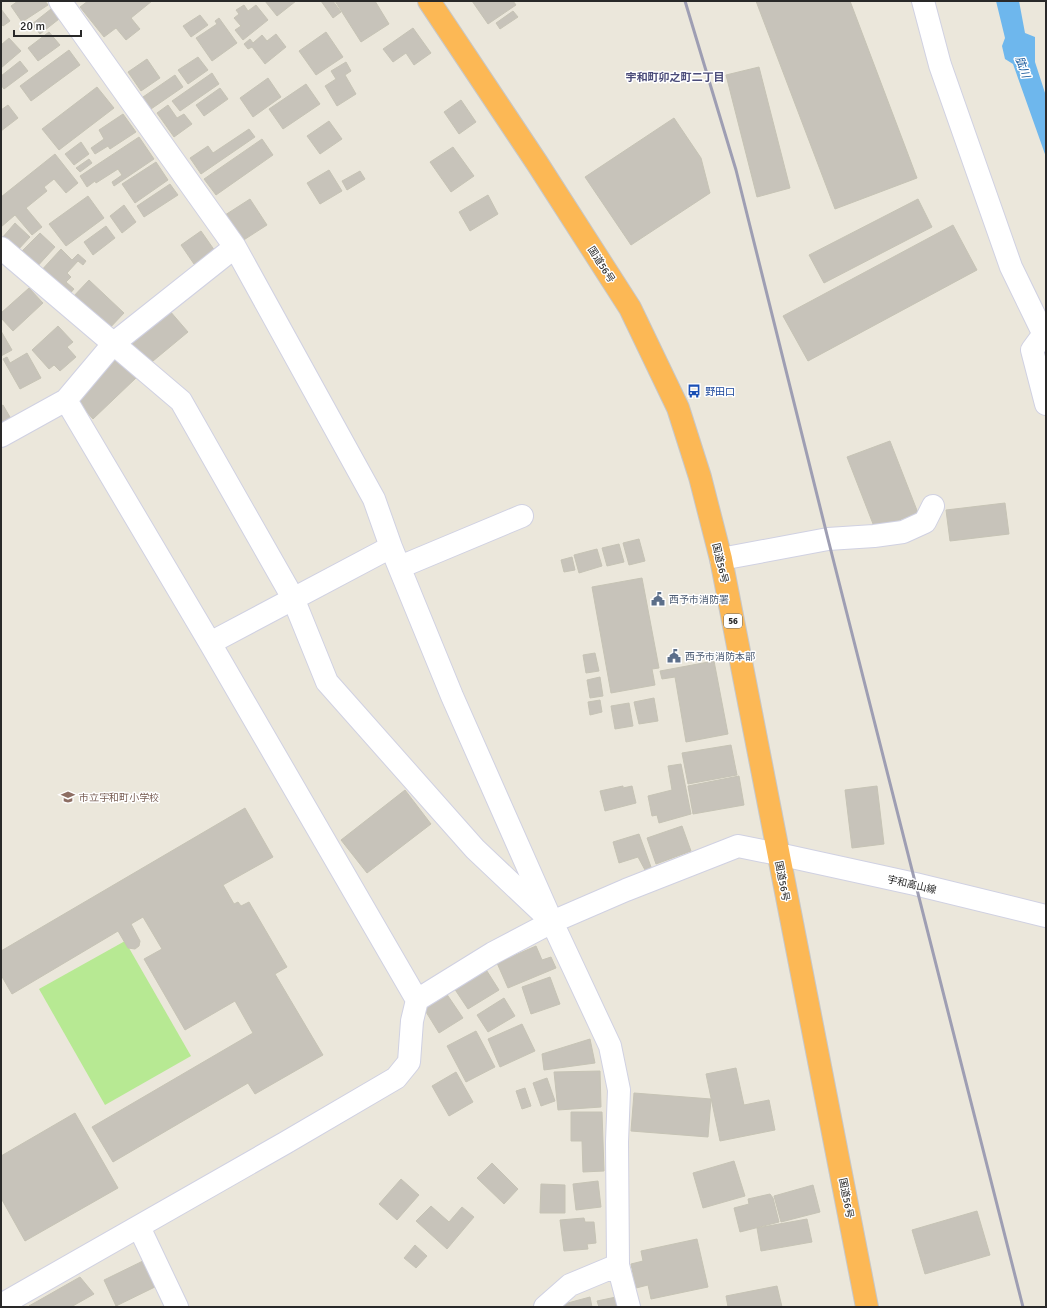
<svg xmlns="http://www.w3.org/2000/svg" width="1047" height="1308" viewBox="0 0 1047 1308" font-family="Signika,'Noto Sans JP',sans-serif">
<rect width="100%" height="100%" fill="#ebe7db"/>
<path fill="#b7e993" d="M125,941L191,1056L105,1105L39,989Z"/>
<path fill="#6eb7ed" d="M996,1H1019L1025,33L1035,37V62L1046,96V157L1013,64L1005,59L1002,46L1005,38Z"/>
<path fill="#c7c3ba" stroke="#c6c3b5" d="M18,1H45L48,5L22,22L11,6Z
M88,1H152L131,18L140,29L126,40L116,28L104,37L80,7Z
M265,1H296L277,16Z
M321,1H333L341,12L333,18Z
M335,1H375L389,24L361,42Z
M472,1H513L516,5L488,24Z
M756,1H850L917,178L835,209Z
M244,5L248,11L256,5L268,20L243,40L235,30L241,26L234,18L239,14L236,10Z
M1,9L10,21L3,26L1,24Z
M51,9L59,19L40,34L32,24Z
M513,11L518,17L500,29L496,23Z
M200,15L208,25L191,37L183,26Z
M219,18L237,43L212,61L196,38L217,24L215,21Z
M413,28L431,53L414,65L406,53L393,62L383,49Z
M49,32L60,45L38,61L28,48Z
M326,32L343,57L316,75L299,51Z
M276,34L286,47L265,64L252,47L248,49L244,44L250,39L253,43L262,35L267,41Z
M9,38L21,51L1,68V45Z
M69,50L80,65L31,101L20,86Z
M198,57L208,70L188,84L178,70Z
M147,59L160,78L141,91L128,72Z
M20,61L28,71L4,89L1,85V76Z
M346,62L351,71L345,75L356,94L337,106L325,86L336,79L331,71Z
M759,67L790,188L757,197L726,75Z
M212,73L219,84L180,111L172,101Z
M175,75L183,87L151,109L143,97Z
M268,78L281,97L253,117L240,98Z
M306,84L320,104L283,129L269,109Z
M97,87L114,108L59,150L42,129Z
M220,88L228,99L204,116L196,105Z
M461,100L476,122L459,134L444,112Z
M8,105L18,118L1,131V110Z
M168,105L177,118L184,114L192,124L174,137L157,113Z
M123,114L136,132L110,149L108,146L95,154L91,148L104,139L99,130Z
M674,118L701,158L710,193L631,245L585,177Z
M329,121L342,139L320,154L307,136Z
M249,129L255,137L201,174L190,158L208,146L213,153Z
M139,137L154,159L114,186L112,182L122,175L118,169L96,183L95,181L87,187L80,176Z
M262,139L273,155L216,195L204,179Z
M81,142L89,154L74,165L65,154Z
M453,147L474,176L451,192L430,162Z
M55,154L78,183L66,193L54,179L44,187L47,191L26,208L42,227L32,235L15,215L1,227V197Z
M89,159L92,163L80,172L76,168Z
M156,162L168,180L135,203L122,184Z
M329,170L342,191L320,204L307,183Z
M360,171L365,179L347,190L342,181Z
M170,184L178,195L144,217L137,206Z
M488,195L498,214L470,231L459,212Z
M88,196L104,218L66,246L49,224Z
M250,199L267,225L239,243L222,217Z
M918,199L932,227L824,283L809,255Z
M124,205L136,222L122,233L110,216Z
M15,223L30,237L16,252L2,238Z
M953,225L977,270L808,361L783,316Z
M106,226L115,238L93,255L84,242Z
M201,231L215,251L194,264L181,245Z
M40,233L55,247L35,269L19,254Z
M61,249L72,260L78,254L86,261L83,265L78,261L67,273L71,277L66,282L74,289L66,298L39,273Z
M89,280L124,313L106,332L71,299Z
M29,288L43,303L13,331L1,318V313Z
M169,310L188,332L147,366L128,344Z
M58,326L73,342L67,347L76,357L60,371L54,365L49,369L32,350Z
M1,331L12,350L1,356Z
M27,353L41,378L20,389L3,359L7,357L10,363Z
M118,357L137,377L93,419L74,398Z
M3,405L14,424L1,431V406Z
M890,441L918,513L875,529L847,457Z
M1005,503L1009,534L950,541L946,510Z
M639,539L645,561L629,565L623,543Z
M619,544L624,562L607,566L602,548Z
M597,549L602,566L579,573L574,555Z
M572,557L575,570L564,572L561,560Z
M642,578L659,668L652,669L655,685L611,693L592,587Z
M595,653L599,671L586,673L583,655Z
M714,661L728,734L686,742L675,677L662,679L660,671Z
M600,677L603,696L590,698L587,680Z
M654,698L658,721L639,724L634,702Z
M600,700L602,712L590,715L588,702Z
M629,703L633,726L615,729L611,706Z
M731,745L737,775L688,784L682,753Z
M681,764L691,814L659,823L657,815L652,816L648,796L672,790L668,766Z
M739,776L744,805L693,814L688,786Z
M623,786V788L632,786L636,803L605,811L600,791Z
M877,786L884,844L852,848L845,790Z
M405,790L431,824L367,873L341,840Z
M245,808L273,857L223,885L234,904L238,902L241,906L249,902L287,967L275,974L323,1055L255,1094L248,1083L113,1162L92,1127L253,1033L235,1001L185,1030L144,959L162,949L143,917L131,924L140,941L139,946L135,949L128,948L118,931L12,994L1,975V951Z
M682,826L691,851L656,864L647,838Z
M639,834L651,867L645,870L638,857L619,863L613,842Z
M536,946L542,960L551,957L556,968L508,988L497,963Z
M485,968L499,990L468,1009L454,988Z
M550,977L560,1004L531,1014L522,987Z
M446,993L463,1018L439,1033L423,1007Z
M504,998L515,1016L488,1032L477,1015Z
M522,1024L535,1051L500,1067L488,1039Z
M476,1031L495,1067L466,1082L447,1046Z
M590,1039L595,1063L544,1070L542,1054Z
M736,1068L744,1105L769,1100L775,1130L720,1141L706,1074Z
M600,1071L601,1107L558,1110L554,1072Z
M456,1072L473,1102L449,1116L432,1086Z
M547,1078L555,1101L541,1106L533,1083Z
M525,1088L531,1106L522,1109L516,1091Z
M634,1093L711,1099L708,1137L631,1131Z
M571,1112H602L604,1171L583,1172L582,1141H571Z
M75,1113L118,1188L25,1241L1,1198V1156Z
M734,1161L745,1196L703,1208L693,1173Z
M492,1163L518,1189L504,1204L477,1178Z
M401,1179L419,1195L397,1220L379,1204Z
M598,1181L601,1207L576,1210L573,1184Z
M541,1184L565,1185V1213H540Z
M813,1185L820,1212L781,1222L774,1196Z
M770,1194L773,1198L779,1222L740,1232L734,1208L749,1204L748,1199Z
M431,1206L449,1222L462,1207L474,1217L447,1249L416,1221Z
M977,1211L990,1255L925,1274L912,1230Z
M584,1218L585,1222H594L596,1243L587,1244L588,1249L564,1251L560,1220Z
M807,1219L812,1242L761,1251L757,1228Z
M697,1239L708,1287L651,1299L648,1285L636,1288L631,1264L643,1261L641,1251Z
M415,1245L427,1256L416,1268L404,1258Z
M147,1259L159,1285L116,1306L104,1280Z
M80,1277L94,1294L71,1307L29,1306Z
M777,1286L782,1307H728L726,1296Z
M590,1297L592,1307H565L564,1304Z
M616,1297L618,1307H599L597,1301Z"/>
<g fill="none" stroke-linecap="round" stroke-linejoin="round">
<g stroke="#d0d1e2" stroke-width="24">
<path id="street" d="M60,1L235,247L374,499L391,547L452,696L552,922L610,1046L619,1090L617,1142L618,1265L629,1307
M923,1L940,65L1011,267L1046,339
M235,247L114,343L66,400L210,643L417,1000
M1,248L181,401L293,598L327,682L475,849L546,916
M1043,335L1032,350L1046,404
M1,436L66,400
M721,559L828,539L874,536L903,532L925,522L933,506
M400,567L522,516
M210,643L391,547
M139,1227L177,1307
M1,1305L285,1143L396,1078L409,1062L412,1021L417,1000L493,953L552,922L626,890L738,846L778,854
M545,1307L570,1285L618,1265"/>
</g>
<g stroke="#d0d1e2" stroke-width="24">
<path id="secondary" d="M778,854L915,884L1046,916"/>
</g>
<g stroke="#c7c7c7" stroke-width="24">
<path id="highway" d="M429,1L537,163L630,308L678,408L700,477L721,559L867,1307"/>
</g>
<use href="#street" stroke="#fff" stroke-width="22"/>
<use href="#secondary" stroke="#fff" stroke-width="22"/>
<use href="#highway" stroke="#fcb855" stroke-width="22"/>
<path stroke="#9e9eb3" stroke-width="3" d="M685,1L736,170L828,539L1023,1307"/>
</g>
<defs>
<g id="bus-bare" transform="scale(1.08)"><path d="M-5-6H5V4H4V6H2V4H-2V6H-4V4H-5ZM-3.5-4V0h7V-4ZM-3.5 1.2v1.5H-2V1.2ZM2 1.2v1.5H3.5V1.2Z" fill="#1a4fb4" stroke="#fff" stroke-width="2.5" paint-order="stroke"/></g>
<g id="civic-bare" transform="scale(1.08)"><path d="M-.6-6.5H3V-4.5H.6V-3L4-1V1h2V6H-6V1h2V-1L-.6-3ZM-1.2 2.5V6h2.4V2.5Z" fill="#5c6f8a" stroke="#fff" stroke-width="2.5" paint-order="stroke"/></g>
<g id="school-bare" transform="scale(1.08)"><path d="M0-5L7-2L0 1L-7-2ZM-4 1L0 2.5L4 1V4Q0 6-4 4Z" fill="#8d6e63" stroke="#fff" stroke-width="2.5" paint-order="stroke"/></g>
</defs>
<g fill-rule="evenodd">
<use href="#bus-bare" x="694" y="391"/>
<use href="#civic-bare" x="658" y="599"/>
<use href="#civic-bare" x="674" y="656"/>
<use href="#school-bare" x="68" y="797"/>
</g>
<g text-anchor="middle" stroke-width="3" stroke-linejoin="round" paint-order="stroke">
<rect fill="#fff" stroke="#696969" stroke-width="1" x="724" y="614" width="18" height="14" rx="3"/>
<g font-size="9" font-weight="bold" fill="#292929">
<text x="733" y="624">56</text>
</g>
<g font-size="10" fill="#292929" stroke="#fff">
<text transform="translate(602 264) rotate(57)" y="4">国道56号</text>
<text transform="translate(721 563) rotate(77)" y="4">国道56号</text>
<text transform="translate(783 881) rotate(79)" y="4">国道56号</text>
<text transform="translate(912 884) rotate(13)" y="4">宇和高山線</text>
<text transform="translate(847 1198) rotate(79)" y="4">国道56号</text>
</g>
<g font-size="10" fill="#164399" stroke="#fff" text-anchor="start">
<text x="705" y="395">野田口</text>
</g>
<g font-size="10" fill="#4e5e75" stroke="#fff" text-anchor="start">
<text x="669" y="603">西予市消防署</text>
<text x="685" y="660">西予市消防本部</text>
</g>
<g font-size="10" fill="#785e54" stroke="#fff" text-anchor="start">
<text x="79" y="801">市立宇和町小学校</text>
</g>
<g font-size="11" font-style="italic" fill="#0f5397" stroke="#fff">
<text transform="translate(1023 67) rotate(70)" y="4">肱川</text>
</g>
<g font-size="11" font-weight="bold" fill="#4a4b79" stroke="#fff">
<text x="675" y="81">宇和町卯之町二丁目</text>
</g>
</g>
<rect width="1047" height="1308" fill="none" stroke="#292929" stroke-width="4"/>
<path d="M14 30v6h67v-6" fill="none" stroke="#292929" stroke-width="2"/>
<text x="20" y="30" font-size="12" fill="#292929" stroke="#ffffff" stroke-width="3" paint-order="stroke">20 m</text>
</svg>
